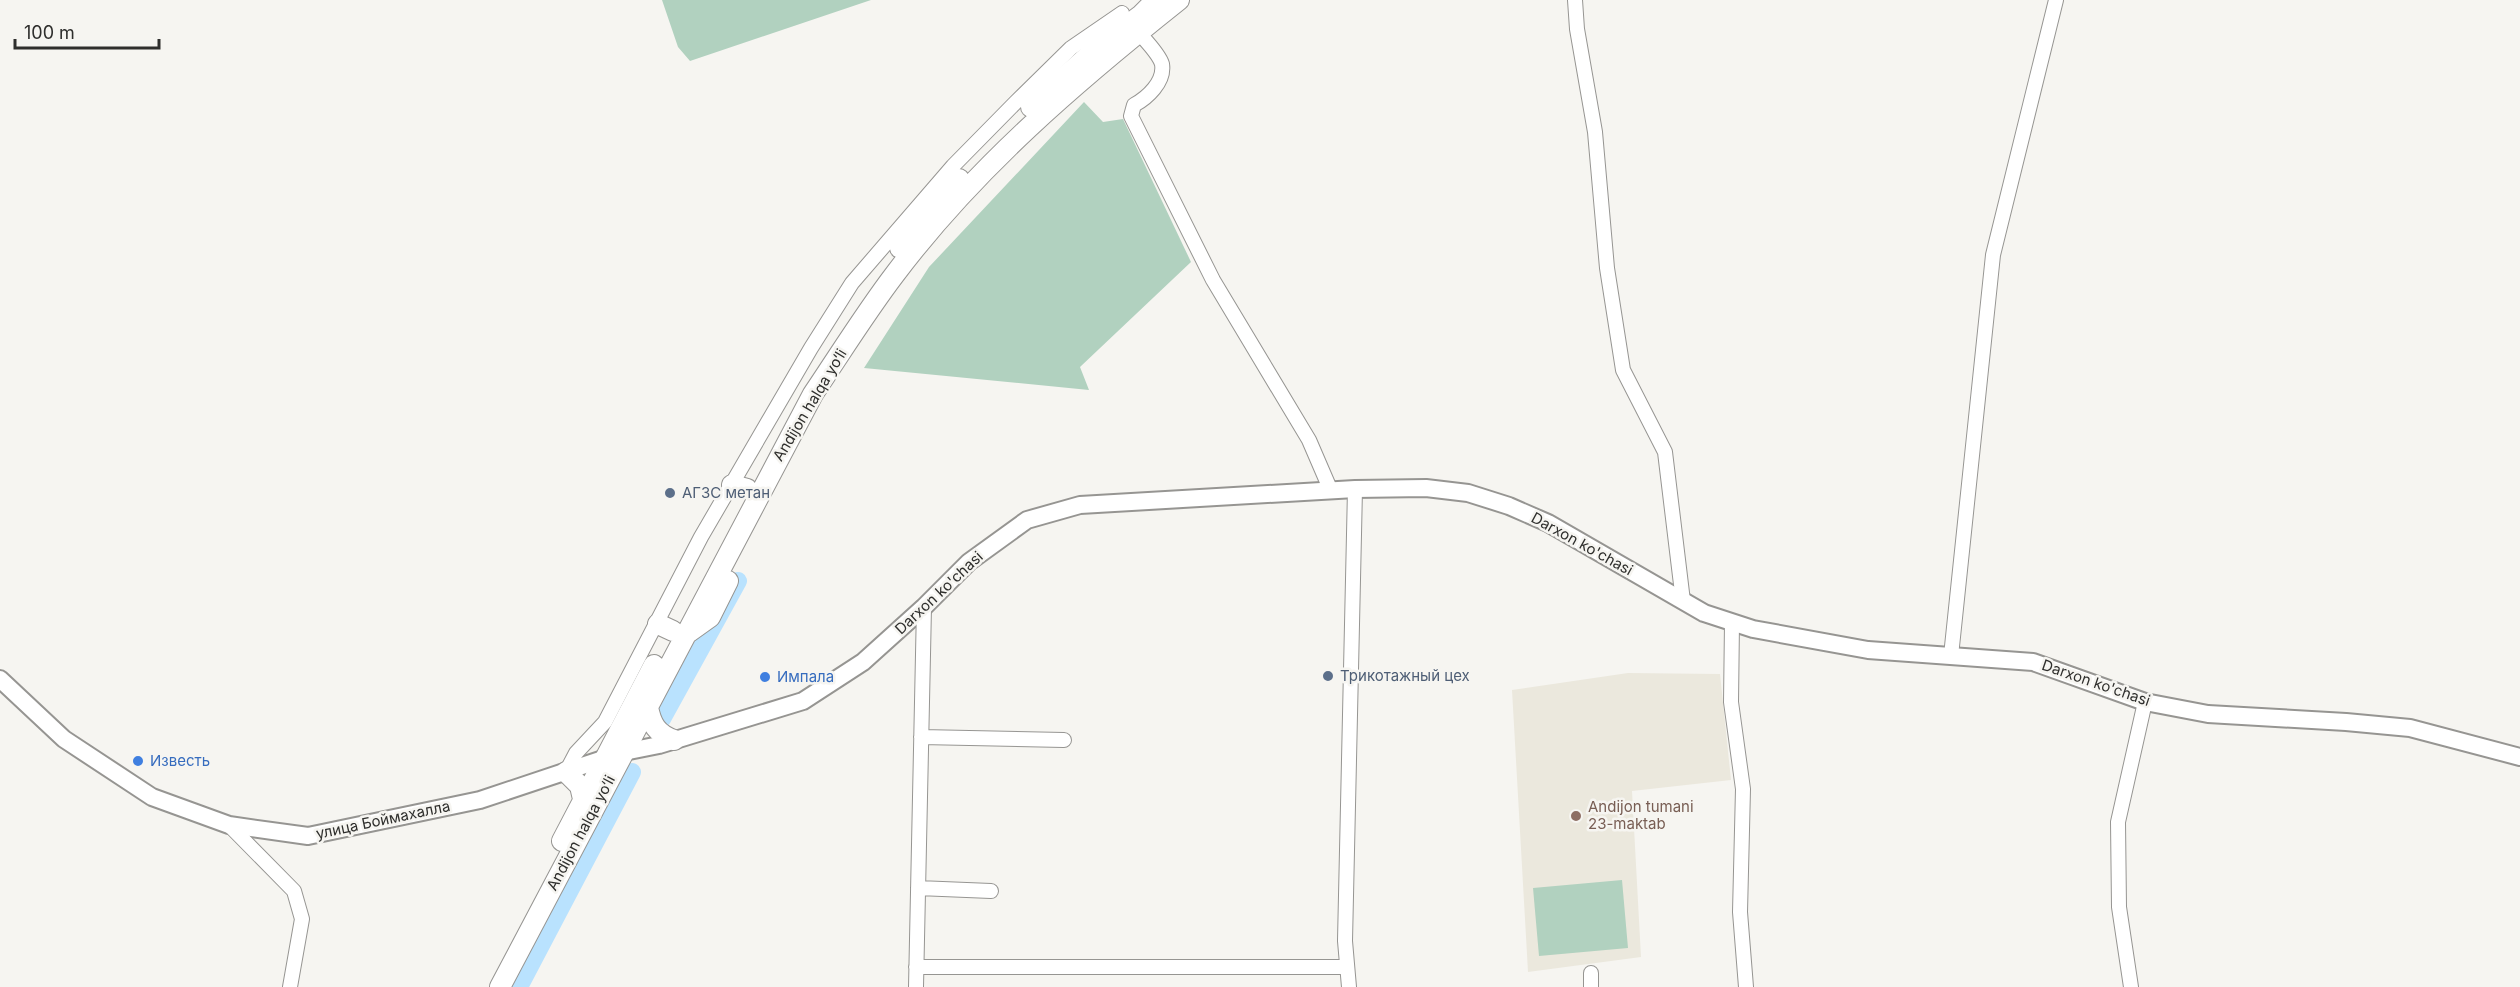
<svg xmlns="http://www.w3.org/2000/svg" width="2520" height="987" viewBox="0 0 2520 987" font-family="Inter,sans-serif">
<rect width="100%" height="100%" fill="#f6f5f1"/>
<path fill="#ebe8dd" d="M1628,673L1720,674L1731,780L1632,791L1641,957L1528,972L1512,690Z"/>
<path fill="#b1d1bf" d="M662,0H871L690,61L678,47Z
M1084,102L1103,122L1123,119L1191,262L1080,367L1089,390L864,368L929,267Z
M1622,880L1628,948L1539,956L1533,888Z"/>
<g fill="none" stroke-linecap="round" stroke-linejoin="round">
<path stroke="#b9e2fe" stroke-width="18" d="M662,719L738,581
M519,987L632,772"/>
<g stroke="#969592" stroke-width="16">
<path id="minor" d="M1575,0L1577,29L1595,132L1607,268L1623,370L1665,452L1683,601
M1139,33C1146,41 1159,54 1162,64C1165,82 1147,98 1134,105L1131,116L1213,280L1309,440L1331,491
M1732,623L1731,702L1743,789L1740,912L1746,987
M1951,656L1993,255L2056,0
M921,737L1064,740
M566,772L576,753L605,722L701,537L811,348L852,283L953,166L1016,102L1071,48L1122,13
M229,825L294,891L302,919L290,987
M918,888L991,891
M916,967H1347
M1591,973V987
M916,987L924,607
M1349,987L1345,941L1355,489
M2131,987L2119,907L2118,822L2145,702"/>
</g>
<g stroke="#969592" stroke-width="20">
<path id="major" d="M0,679L64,739L152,797L229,825L308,836L480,800L624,752L659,745L803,701L863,662L924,607L969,562L1027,520L1080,505L1355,489L1426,488L1468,493L1509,506L1548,523L1704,613L1753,629L1868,650L2033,662L2145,702L2208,714L2346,722L2410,728L2520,757"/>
</g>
<g stroke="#969592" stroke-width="22">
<path id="highway" d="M1031,107L1097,48L1141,15L1156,0
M900,248L933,206L959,179
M732,485L747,489
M658,624L673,631
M689,632L710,617L728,581
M648,707C651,724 657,734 674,740
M566,772L580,786L583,799
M562,841L654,665
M500,987L813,394C840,354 866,312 895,274C975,168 1076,82 1179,0"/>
</g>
<use href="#minor" stroke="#fff" stroke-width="14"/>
<use href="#major" stroke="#fff" stroke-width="16"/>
<use href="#highway" stroke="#fff" stroke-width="20"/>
</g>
<g fill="#5c6f8a" stroke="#f6f5f1" stroke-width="2">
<circle cx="670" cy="493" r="6"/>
<circle cx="1328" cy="676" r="6"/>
</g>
<g fill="#3f7fe0" stroke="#f6f5f1" stroke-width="2">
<circle cx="765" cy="677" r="6"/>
<circle cx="138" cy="761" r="6"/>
</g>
<circle fill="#8d6e63" stroke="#f6f5f1" stroke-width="2" cx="1576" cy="816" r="6"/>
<g text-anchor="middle" stroke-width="5" stroke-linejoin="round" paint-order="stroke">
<g font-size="15" fill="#2f2f2d" stroke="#f6f5f1">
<text transform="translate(810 405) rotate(-59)" y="5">Andijon halqa yo‘li</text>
<text transform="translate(1582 544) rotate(29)" y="5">Darxon ko'chasi</text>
<text transform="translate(939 593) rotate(-43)" y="5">Darxon ko'chasi</text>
<text transform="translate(2096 683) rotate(19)" y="5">Darxon ko'chasi</text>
<text transform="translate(383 820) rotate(-12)" y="5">улица Боймахалла</text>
<text transform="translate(581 833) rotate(-62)" y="5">Andijon halqa yo‘li</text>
</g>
<g font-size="15" fill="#4e5e75" stroke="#f6f5f1" text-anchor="start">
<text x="682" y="498">АГЗС метан</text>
<text x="1340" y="681">Трикотажный цех</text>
</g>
<g font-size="15" fill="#366cbe" stroke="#f6f5f1" text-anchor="start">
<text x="777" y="682">Импала</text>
<text x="150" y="766">Известь</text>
</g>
<g font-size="15" fill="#785e54" stroke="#f6f5f1" text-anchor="start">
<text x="1588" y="812">Andijon tumani<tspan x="1588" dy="17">23-maktab</tspan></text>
</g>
</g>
<path d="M15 39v9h144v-9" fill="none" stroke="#2f2f2d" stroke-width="3"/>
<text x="24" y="39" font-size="18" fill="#2f2f2d" stroke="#f6f5f1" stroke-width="4.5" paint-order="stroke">100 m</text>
</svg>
